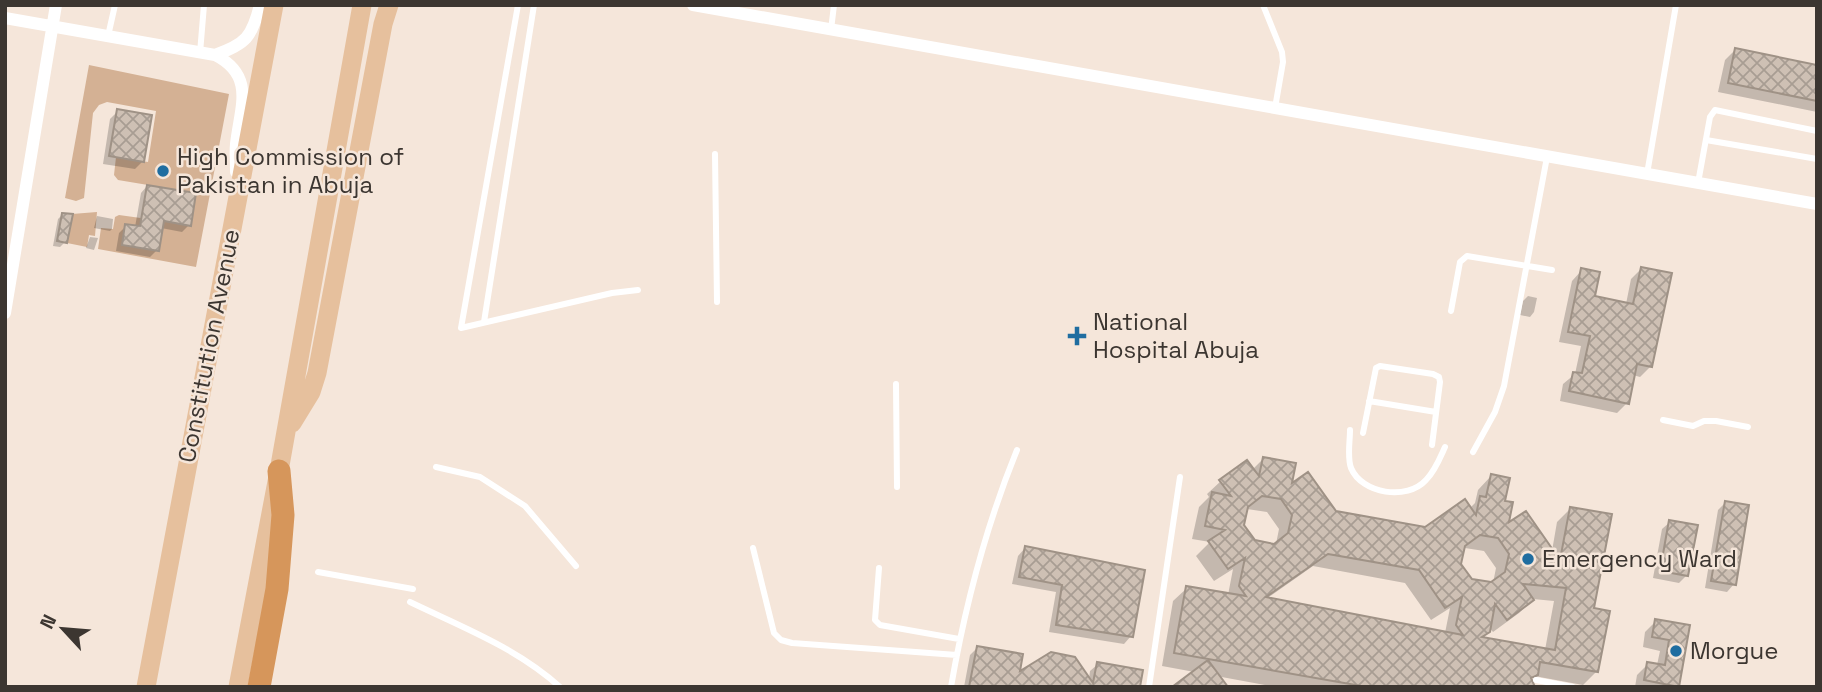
<svg xmlns="http://www.w3.org/2000/svg" width="1822" height="692" viewBox="0 0 1822 692" font-family="'Space Grotesk',sans-serif">
<defs>
<pattern id="building-cross-hatch" width="8" height="8" patternUnits="userSpaceOnUse" patternTransform="scale(1.75)"><rect width="8" height="8" fill="#cec0b4"/><path d="M0 0l8 8M0 8l8-8" fill="none" stroke="#a89d93"/></pattern>
</defs>
<rect width="100%" height="100%" fill="#f5e6da"/>
<path fill="#d4b194" d="M89,65L229,94L196,267L98,249L101,228L113,229L115,217L119,215L191,225L196,193L118,180L114,175L116,157L148,162L156,111L107,102L99,105L93,113L84,198L76,201L65,198Z
M97,212L95,236L89,235L87,247L67,243L72,214Z"/>
<path fill="#0003" fill-rule="evenodd" d="M1735,50L1817,66V112L1718,92L1725,60Z
M118,111L143,161L135,169L103,164L110,119Z
M147,186L189,225L182,232L161,228L157,250L150,257L116,251L119,233L126,226L135,227L141,193Z
M63,214L65,242L60,247L53,246L58,219Z
M97,216L113,219L112,229L110,231L94,228Z
M90,237L98,238L94,250L86,248Z
M1641,269L1651,366L1640,377L1633,375L1627,403L1617,413L1560,401L1563,384L1575,374L1581,346L1559,342L1572,281L1582,270L1593,298L1626,304L1631,279Z
M1528,296L1537,298L1534,312L1530,317L1520,315L1523,301Z
M1263,459L1290,487L1335,512L1426,529L1469,509L1475,503L1478,490L1491,476L1503,502L1507,526L1552,551L1557,522L1570,509L1592,609L1596,672L1583,685L1534,676L1529,681L1533,687H1262L1265,685L1162,666L1173,601L1187,588L1228,595L1233,569L1214,581L1196,556L1210,542L1192,539L1199,507L1209,497L1207,494L1221,481L1252,470ZM1247,509L1267,512L1279,529L1276,544L1254,542L1242,525ZM1465,548L1484,551L1496,568L1493,583L1471,581L1459,564ZM1313,566L1405,583L1431,620L1450,608L1445,633L1266,599ZM1533,599L1554,601L1545,650L1481,639L1488,632L1489,627L1493,632L1519,613Z
M1726,502L1734,584L1727,592L1705,588L1718,510Z
M1670,522L1687,575L1679,583L1653,578L1662,529Z
M1025,548L1131,636L1124,644L1049,632L1056,592L1012,584L1018,556Z
M1656,621L1688,627L1678,687H1635L1637,675L1648,664L1657,665L1660,651L1643,647L1645,632Z
M977,648L1017,674L1089,679L1090,671L1098,664L1138,687H964L970,655Z"/>
<path fill="url(#building-cross-hatch)" stroke="#9f9286" stroke-width="2" fill-rule="evenodd" d="M1735,48L1817,65V101L1728,83Z
M117,109L152,115L144,162L109,156Z
M147,185L196,193L191,226L164,221L159,251L122,245L125,224L140,226Z
M62,213L73,214L67,243L57,241Z
M1641,267L1672,273L1652,367L1637,364L1629,404L1569,391L1573,372L1582,373L1590,336L1568,332L1581,268L1600,272L1595,296L1633,304Z
M1263,457L1296,463L1292,483L1308,472L1336,511L1425,527L1465,499L1476,515L1480,496L1486,497L1491,474L1510,478L1505,501L1513,502L1509,522L1526,511L1560,560L1570,507L1612,514L1594,608L1610,611L1598,672L1540,662L1538,675L1531,678L1535,687H1367L1174,653L1186,586L1246,596L1239,586L1245,558L1228,569L1208,541L1225,530L1205,526L1212,492L1231,496L1219,480L1247,460L1259,476ZM1262,496L1281,499L1292,515L1288,533L1274,544L1255,540L1244,525L1248,507ZM1480,535L1498,538L1509,554L1505,572L1491,582L1472,579L1461,564L1465,546ZM1328,554L1419,570L1445,608L1462,597L1456,625L1463,635L1266,597ZM1523,584L1566,588L1555,650L1482,637L1490,632L1495,604L1507,620L1534,600Z
M1725,501L1749,505L1736,585L1711,581Z
M1669,520L1698,525L1688,576L1660,571Z
M1025,546L1145,570L1133,637L1056,625L1062,585L1019,577Z
M1655,619L1690,625L1679,687L1644,680L1647,662L1665,665L1669,640L1652,637Z
M977,646L1023,654L1020,671L1051,652L1075,657L1093,683L1097,662L1143,670L1140,687H969Z
M1208,660L1228,687H1172Z"/>
<g fill="none" stroke-linecap="round" stroke-linejoin="round">
<path stroke="#fff" stroke-width="6" d="M518,5L461,328L612,293L638,290
M1263,5L1282,52L1283,62L1275,108
M831,30L834,5
M108,36L115,5
M200,53L204,5
M1706,140L1817,159
M715,154L717,302
M1647,174L1676,5
M1698,183L1710,117L1715,110L1817,131
M1451,311L1460,262L1467,256L1552,270
M484,322L534,5
M896,384L897,487
M1369,401L1436,412
M1663,420L1693,426L1704,421H1716L1748,427
M1350,430C1350,442 1347,457 1351,468C1362,494 1407,501 1426,480C1435,471 1440,458 1445,447
M1363,433L1376,368L1380,366L1433,374L1439,377L1440,382L1432,445
M1473,452L1495,412L1504,386L1547,157
M436,467L480,477L525,506L576,566
M753,548L774,633L781,640L792,643L957,655
M879,568L875,620L880,625L959,639
M318,572L413,589
M410,602C462,627 517,648 560,687
M1536,680L1573,687
M951,687C965,606 986,526 1017,450
M1149,687L1180,477"/>
<path stroke="#fff" stroke-width="12" d="M693,5L1817,204
M5,18L215,55C256,76 240,107 236,144C235,153 236,163 236,172
M215,55C246,44 252,37 260,5
M5,313L56,5"/>
<path stroke="#e6c09d" stroke-width="19" d="M292,423L311,392L317,373L383,24L389,5
M146,687L274,5
M238,687L279,471L362,5"/>
<path stroke="#d6965b" stroke-width="23" d="M259,687L277,589L283,515L279,471"/>
</g>
<g fill="#1f6da0" stroke="#f5e6da" stroke-width="2.5">
<circle cx="163" cy="171" r="7"/>
<path d="M1073.5 325.5h7v7h7v7h-7v7h-7v-7h-7v-7h7z"/>
<circle cx="1528" cy="559" r="7"/>
<circle cx="1676" cy="651" r="7"/>
</g>
<g text-anchor="middle" stroke-width="5" stroke-linejoin="round" paint-order="stroke">
<g font-size="24" fill="#3c3631" stroke="#f5e6da" text-anchor="start">
<text x="177" y="165">High Commission of<tspan x="177" dy="28">Pakistan in Abuja</tspan></text>
<text x="1093" y="330">National<tspan x="1093" dy="28">Hospital Abuja</tspan></text>
<text x="1542" y="567">Emergency Ward</text>
<text x="1690" y="659">Morgue</text>
</g>
<g font-size="24" fill="#3c3631" stroke="#f5e6da">
<text transform="translate(209 346) rotate(-79)" y="8">Constitution Avenue</text>
</g>
</g>
<rect width="1822" height="692" fill="none" stroke="#3c3631" stroke-width="14"/>
<g transform="translate(63 629) rotate(296)" stroke="#f5e6da" stroke-width="5" paint-order="stroke">
<path d="M0-5L12 26L0 18L-12 26Z" fill="#3c3631"/>
<text y="-10" font-size="19" font-weight="bold" text-anchor="middle" fill="#3c3631">N</text>
</g>
</svg>
